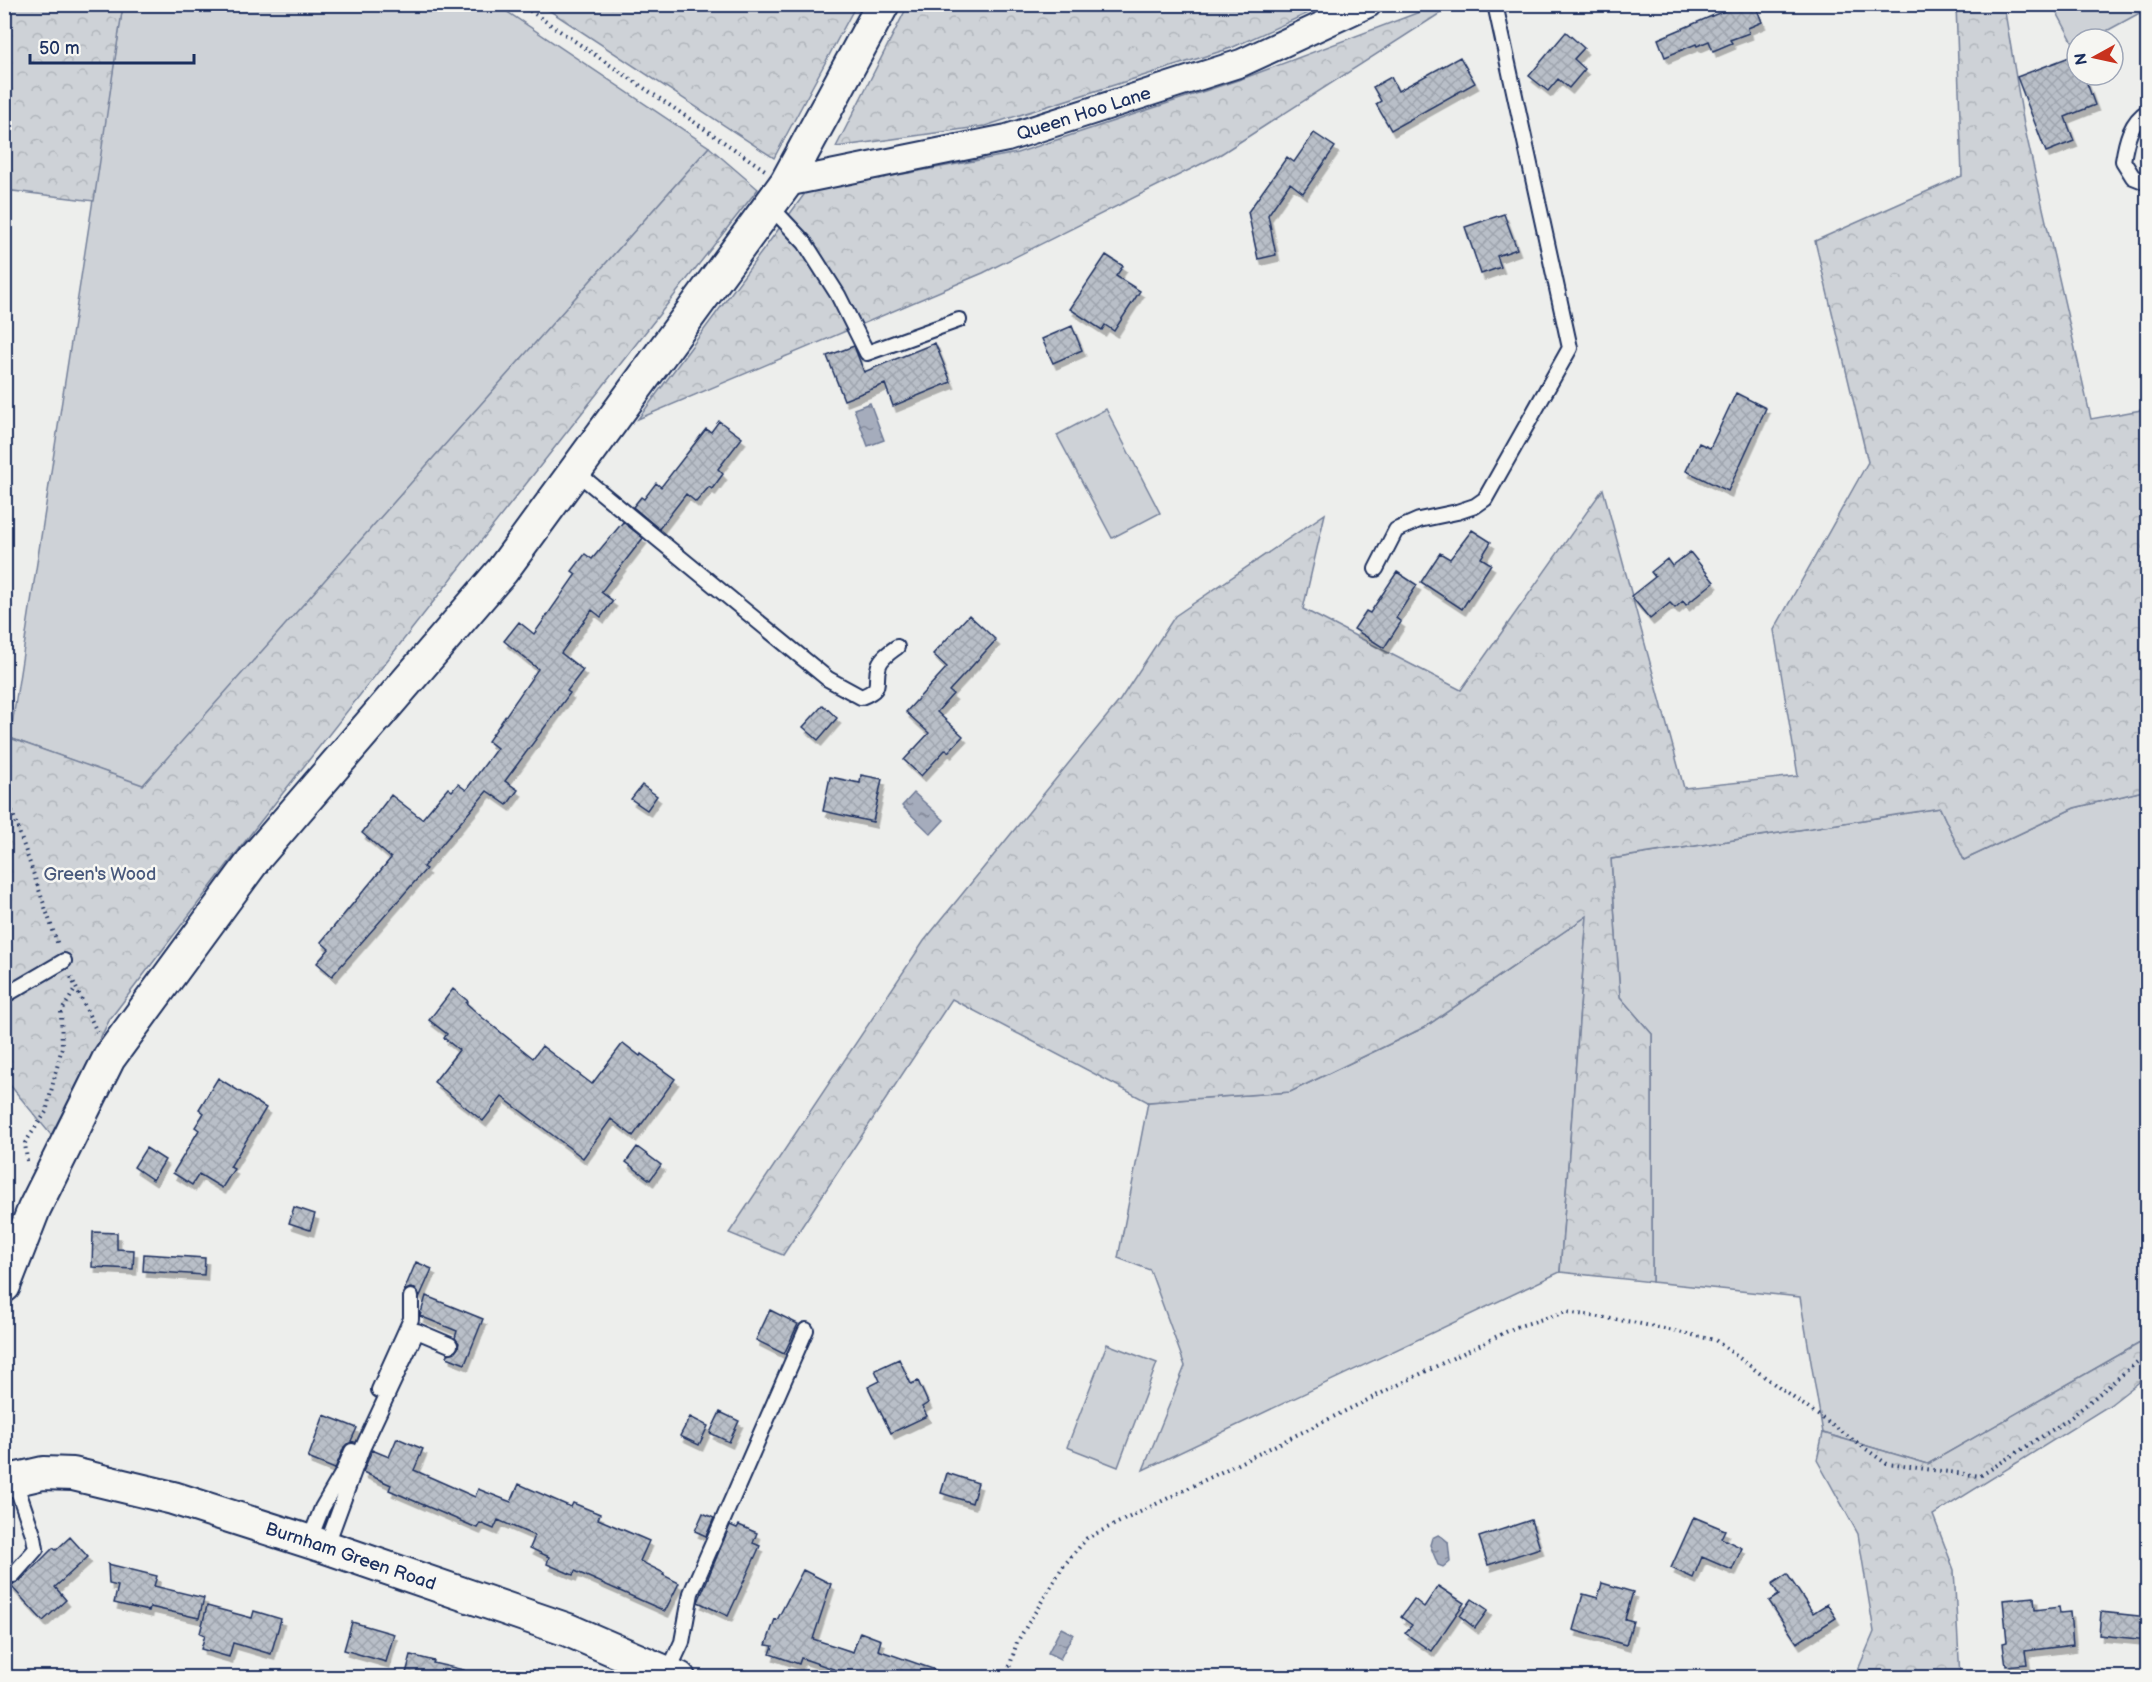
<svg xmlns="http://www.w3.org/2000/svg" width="2152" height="1682" viewBox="0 0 2152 1682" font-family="'Balsamiq Sans',sans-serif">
<defs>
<pattern id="forest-crowns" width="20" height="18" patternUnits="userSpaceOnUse" patternTransform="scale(1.5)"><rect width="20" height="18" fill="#ced2d7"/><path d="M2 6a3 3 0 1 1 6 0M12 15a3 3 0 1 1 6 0" fill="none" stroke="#b0b5bb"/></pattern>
<pattern id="water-ripples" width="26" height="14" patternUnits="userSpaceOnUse" patternTransform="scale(1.5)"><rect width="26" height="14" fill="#a5acbc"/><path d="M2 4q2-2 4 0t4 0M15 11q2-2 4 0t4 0" fill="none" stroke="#868c9c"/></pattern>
<pattern id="building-cross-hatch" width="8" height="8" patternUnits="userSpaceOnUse" patternTransform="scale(1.5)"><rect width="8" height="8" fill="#b9bfc8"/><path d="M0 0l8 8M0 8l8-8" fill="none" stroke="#9ea4ae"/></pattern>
<filter id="shadow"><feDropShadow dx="3.5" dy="6" stdDeviation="0" flood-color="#0004"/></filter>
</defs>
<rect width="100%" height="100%" fill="#edeeec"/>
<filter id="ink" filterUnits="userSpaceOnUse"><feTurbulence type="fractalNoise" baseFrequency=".0167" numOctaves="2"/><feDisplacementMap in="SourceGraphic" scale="12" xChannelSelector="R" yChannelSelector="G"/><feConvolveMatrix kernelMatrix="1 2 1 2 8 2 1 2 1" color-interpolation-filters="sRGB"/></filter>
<g filter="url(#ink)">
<path fill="#ced2d7" stroke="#74809a" stroke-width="1.5" d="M123,5H497L709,147L143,786L10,738Z
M2053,5H2147V9L2092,39H2077L2076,48Z
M1106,409L1160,513L1112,538L1057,435Z
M2147,790V1339L1928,1464L1823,1433L1800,1297L1652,1282V1034L1620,997L1611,859L1940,808L1964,860L2074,808Z
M1587,916L1560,1272L1143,1470L1185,1366L1150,1270L1118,1258L1148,1102L1290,1092L1425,1027Z
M1107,1344L1157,1363L1118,1467L1067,1447Z"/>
<path fill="url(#forest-crowns)" stroke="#74809a" stroke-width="1.5" d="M5,4L123,5L94,201L5,190Z
M541,5H856L774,158Z
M908,5V4L1326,5L1231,48L985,126L836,147Z
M1438,5H1453L1221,154L983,273L638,419L806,192L1017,153L1247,77Z
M1956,5H2022L2005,12L2024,125L2091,419L2147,409V790L2074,808L1964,860L1940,808L1611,859L1620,997L1652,1034V1282L1560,1272L1587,916L1425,1027L1290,1092L1148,1102L952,999L783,1255L729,1233L924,941L1120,700L1175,616L1325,514L1303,609L1461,690L1603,489L1684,788L1798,776L1774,630L1868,462L1815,241L1962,176Z
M709,147L758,189L253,831L110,1019L51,1135L5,1079L4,736L143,785Z
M2147,1339V1376L2110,1405L1933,1515L1954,1570L1960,1677H1855L1874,1632L1858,1534L1817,1460L1823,1433L1928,1464Z"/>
<path fill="url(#water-ripples)" stroke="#6e7a96" stroke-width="1.5" d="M870,403L884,440L868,446L854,409Z
M914,793L944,820L931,834L902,806Z
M1438,1535L1442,1537L1448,1542L1450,1561L1443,1567L1438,1565L1430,1545L1432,1538Z
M1061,1628L1073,1634L1060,1659L1048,1653Z"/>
<path fill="url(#building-cross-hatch)" stroke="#1b2f5e" stroke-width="1.5" filter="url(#shadow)" d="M1740,4H1755L1762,22L1748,28L1749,33L1730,40L1732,43L1713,51L1709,41L1697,46L1696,44L1665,57L1658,39Z
M1566,32L1584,48L1574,59L1585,69L1569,88L1558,79L1548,91L1529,76Z
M2077,54V75H2084L2095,105L2065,117L2074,141L2046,152L2017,77Z
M1460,57L1475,83L1391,130L1376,104L1381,101L1373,87L1391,77L1398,91Z
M1314,133L1335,147L1303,193L1290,183L1268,215L1276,255L1258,259L1248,212L1287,157L1294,162Z
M1504,214L1517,249L1497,256L1501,267L1481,274L1465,227Z
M1106,255L1123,266L1116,276L1140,291L1114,331L1105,325L1102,330L1070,309Z
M1072,326L1082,350L1053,363L1042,339Z
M935,343L951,382L893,406L885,384L844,400L827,356L854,346L864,372Z
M1736,393L1766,408L1728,491L1686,471L1699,443L1710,448Z
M719,421L742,438L718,469L723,474L712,489L709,487L696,502L686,494L659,529L633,507L641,497L644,499L656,483L661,487L706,429L711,432Z
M623,522L643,538L601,592L613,601L601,617L592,610L561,653L583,670L567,691L570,693L505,781L518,790L507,805L487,791L423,867L426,869L332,976L317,963L329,949L321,942L391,858L362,833L391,795L422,819L448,788L452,791L458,784L466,790L497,748L488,741L538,669L504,641L519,622L534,634L576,574L572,571L585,554L592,559Z
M1472,530L1491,542L1481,558L1491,564L1462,609L1421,582L1440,553L1450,559Z
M1690,552L1714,582L1686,605L1683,601L1675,608L1670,603L1650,619L1631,596L1655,577L1651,572L1667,559L1672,566Z
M1397,572L1417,585L1396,618L1401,622L1384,648L1354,629L1366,611L1370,613Z
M969,615L996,640L949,691L953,694L937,712L963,736L948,752L946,749L921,776L904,760L929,733L906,712L947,667L933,654Z
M823,705L837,718L818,740L803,727Z
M861,775L882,779L873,822L823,811L830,777L860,783Z
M642,785L657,796L647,810L631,799Z
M453,989L468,1001L466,1003L483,1018L533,1058L542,1046L592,1084L623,1043L640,1056L641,1054L675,1079L633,1136L611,1119L583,1158L502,1097L483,1121L434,1082L459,1050L444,1038L447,1034L429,1020Z
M218,1078L266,1108L230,1167L234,1169L222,1188L199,1174L192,1185L173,1173L199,1130L195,1127L204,1113L199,1109Z
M637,1147L661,1165L650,1180L626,1162Z
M146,1148L165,1160L153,1180L134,1167Z
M294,1207L315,1214L310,1230L289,1223Z
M93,1232L117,1233V1249L134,1250L133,1269L92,1267Z
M144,1254L205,1258L204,1275L143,1271Z
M416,1262L432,1269L420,1296L415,1289L410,1288L404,1291Z
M426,1296L483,1319L465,1364L447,1357L448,1354L455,1352L458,1348L459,1343L455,1338L457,1331L420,1316Z
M770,1310L798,1324L784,1354L756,1340Z
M899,1359L911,1384L918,1381L928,1403L922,1407L927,1416L891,1433L868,1387L880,1381L875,1370Z
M720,1412L739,1421L729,1442L710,1433Z
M324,1415L357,1428L351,1441L354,1442L347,1444L344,1447L335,1469L308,1458Z
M690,1417L708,1426L699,1445L680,1436Z
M397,1438L423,1449L414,1470L475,1497L478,1489L511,1502L519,1484L571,1507L573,1503L600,1514L598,1519L649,1541L640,1561L664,1573L663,1575L679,1583L665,1611L575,1571L573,1575L547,1564L549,1557L530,1548L535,1536L498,1520L494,1529L480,1523L477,1528L389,1490L391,1485L363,1472L372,1450L389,1457Z
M947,1473L978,1483L972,1503L941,1493Z
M703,1513L714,1518L706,1536L695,1531Z
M1694,1517L1725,1530L1721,1538L1742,1548L1732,1570L1702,1557L1693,1578L1671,1568Z
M1531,1520L1540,1548L1488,1565L1479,1537Z
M730,1525L737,1528L739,1525L757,1533L753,1543L760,1546L728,1616L698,1602Z
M70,1537L88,1557L55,1587L66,1600L43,1621L11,1586L20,1581L53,1548L56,1550Z
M108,1564L157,1576L154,1586L204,1598L199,1618L150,1607L149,1611L114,1603L118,1586L109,1584Z
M803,1570L831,1584L813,1639L853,1652L860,1632L881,1640L878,1650L950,1675V1677H857L801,1658L799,1664L770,1654L773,1646L766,1645L775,1619L777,1620Z
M1787,1574L1813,1613L1827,1604L1836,1618L1797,1643L1769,1601L1779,1595L1772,1584Z
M1602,1583L1633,1592L1625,1619L1633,1621L1626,1645L1573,1630L1583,1594L1598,1598Z
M1438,1586L1464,1603L1431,1651L1405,1633L1412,1625L1401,1617L1414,1599L1424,1607Z
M2034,1597L2035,1610L2059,1607L2060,1613L2070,1612L2073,1645L2025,1651L2027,1664L2006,1666L2003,1643L2007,1642L2003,1600Z
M1472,1599L1488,1610L1475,1628L1460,1616Z
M207,1606L252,1618L254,1611L281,1619L271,1654L233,1643L229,1657L201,1649L205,1635L200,1633Z
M2101,1612L2148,1617V1640L2099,1635Z
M352,1622L394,1634L386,1662L344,1650Z
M411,1655L434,1661L433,1663L464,1670V1677H405Z"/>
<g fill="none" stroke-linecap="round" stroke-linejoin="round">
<g stroke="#1b2f5e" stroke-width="18">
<path id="service" d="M2148,111C2130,122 2126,142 2123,161L2133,177L2148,183
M770,206L805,243L838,295L867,353L959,320
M575,471L828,679L861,697C885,688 873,683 879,665C882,657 890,652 897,647
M1376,569L1396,530L1419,520L1457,512L1475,506L1485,499L1570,348L1495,4
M4,996L64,961
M379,1390L411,1319V1297
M309,1541L322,1508L343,1472L352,1451
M326,1547L362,1449L417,1331L450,1345
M13,1575L36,1549L34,1537L14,1479
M668,1672L682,1642L691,1593L806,1330"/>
</g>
<g stroke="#1b2f5e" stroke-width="30">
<g id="minor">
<path id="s1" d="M786,183L1007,138L1241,63L1368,4"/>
</g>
</g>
<g stroke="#1b2f5e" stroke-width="36">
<g id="tertiary">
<path d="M4,1286L34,1209L109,1058L257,856L502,571L786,183L883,4"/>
<path id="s2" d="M4,1482L43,1473L73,1474L173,1498L326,1547L568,1630L679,1678"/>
</g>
</g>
<path stroke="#1b2f5e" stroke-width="4" stroke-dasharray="1.5 4.5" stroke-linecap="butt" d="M520,4L765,170
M4,788L58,945
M71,977L97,1032
M27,1161L25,1143L46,1112L62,1047L61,1012L76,988
M1006,1678L1017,1642L1062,1568L1087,1538L1516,1327L1566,1312L1632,1322L1715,1340L1781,1389L1887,1464L1980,1476L2069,1419L2148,1353"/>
<use href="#service" stroke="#f6f6f2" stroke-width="14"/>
<use href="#minor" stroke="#f6f6f2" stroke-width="26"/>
<use href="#tertiary" stroke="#f6f6f2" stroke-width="32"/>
</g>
</g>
<g text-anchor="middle" stroke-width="5" stroke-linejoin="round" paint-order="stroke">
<g font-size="18" fill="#1b2f5e" stroke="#f6f6f2">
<text dy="6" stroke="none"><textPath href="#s1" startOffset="306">Queen Hoo Lane</textPath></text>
<text dy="6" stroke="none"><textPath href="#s2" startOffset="360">Burnham Green Road</textPath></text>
</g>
<g font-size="18" fill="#48587c" stroke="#f6f6f2">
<text x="100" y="880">Green's Wood</text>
</g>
</g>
<rect width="2152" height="1682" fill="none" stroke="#f6f6f2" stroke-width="24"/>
<rect x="12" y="12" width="2128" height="1658" fill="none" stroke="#1b2f5e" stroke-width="2" filter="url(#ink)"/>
<g transform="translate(2095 57) rotate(262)"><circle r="28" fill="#f6f6f2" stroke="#9ea6b7" stroke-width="1.5"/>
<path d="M0-4.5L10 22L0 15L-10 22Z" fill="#c8321e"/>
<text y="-9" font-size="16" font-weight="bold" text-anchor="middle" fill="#1b2f5e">N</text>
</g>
<path d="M30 54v9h164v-9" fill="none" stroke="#1b2f5e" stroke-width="3"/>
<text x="39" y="54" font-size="18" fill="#1b2f5e" stroke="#f6f6f2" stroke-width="4.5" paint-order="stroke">50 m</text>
</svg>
